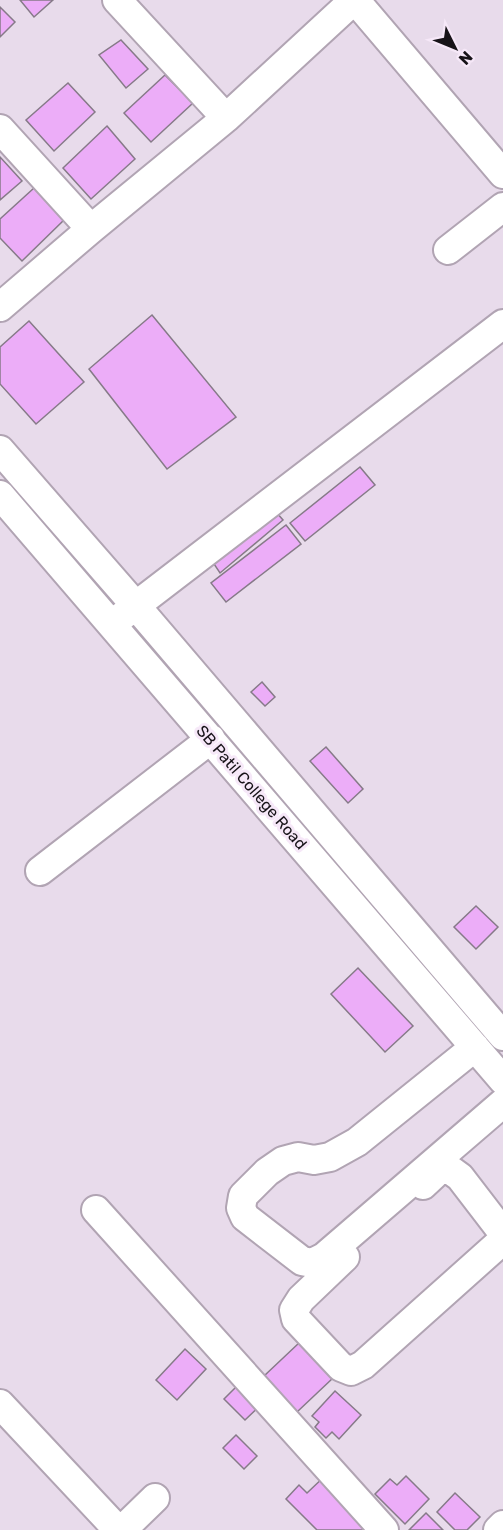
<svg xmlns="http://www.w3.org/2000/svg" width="503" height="1530" viewBox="0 0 503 1530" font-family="Rubik,sans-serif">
<rect width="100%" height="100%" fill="#e8dbeb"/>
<path fill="#ecadf8" stroke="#867a88" stroke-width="1.5" d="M20,0H53L34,17Z
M0,7L15,22L0,37Z
M121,40L148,69L126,88L99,55Z
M165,75L193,103L151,142L124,113Z
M68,83L95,112L54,151L26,120Z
M107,126L135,159L91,199L63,168Z
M0,157L22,181L0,200Z
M34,188L65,219L22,261L0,238V219Z
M152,315L236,417L167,469L89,369Z
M29,321L84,382L36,424L0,384V347Z
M360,467L375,485L305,541L290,523Z
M276,512L283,520L220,573L214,564Z
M286,525L301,544L226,602L211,583Z
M262,682L275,697L265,706L251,692Z
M326,747L363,789L348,803L310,761Z
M476,906L498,927L476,949L454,927Z
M358,968L413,1026L385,1052L331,994Z
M300,1342L333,1378L297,1412L264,1376Z
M185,1349L206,1369L177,1400L156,1380Z
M245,1378L266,1400L245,1420L224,1399Z
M335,1391L361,1415L339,1439L332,1432L326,1438L315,1427L319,1422L312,1416Z
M236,1435L257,1456L244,1469L223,1448Z
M327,1474L378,1530H317L286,1499L299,1485L307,1493Z
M406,1476L429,1499L405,1524L375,1494L390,1479L397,1485Z
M455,1493L480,1517L467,1530H455L437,1512Z
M426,1513L443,1530H409Z"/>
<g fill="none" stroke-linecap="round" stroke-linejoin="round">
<g stroke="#b1a4b3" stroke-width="32">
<path id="minor" d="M117,0L226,118
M355,0L503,174
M0,129L91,229
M448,250L503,207
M0,307L91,229L226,118L354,0
M0,450L136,606L503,1036
M0,495L503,1080
M121,617L503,324
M40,871L211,739
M475,1047L357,1142L330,1157L314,1160L298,1157L283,1161L267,1172L243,1196L241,1208L245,1217L302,1261L312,1263L324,1257L503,1103
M423,1185L438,1171L449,1169L460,1177L503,1233
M96,1210L384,1530
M345,1257L301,1299L294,1310L296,1319L341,1367L351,1371L363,1365L503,1240
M0,1404L118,1530
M122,1530L155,1498
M498,1530L503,1525"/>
</g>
<use href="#minor" stroke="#fff" stroke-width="28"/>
</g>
<g text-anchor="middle" stroke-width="6" stroke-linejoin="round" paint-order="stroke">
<g font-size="16" fill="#171318" stroke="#f6e8f8">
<text transform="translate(252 787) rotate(49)" y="6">SB Patil College Road</text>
</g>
</g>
<g transform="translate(455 48) rotate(133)" stroke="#f6e8f8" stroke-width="4.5" paint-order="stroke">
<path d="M0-4.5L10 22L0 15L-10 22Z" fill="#171318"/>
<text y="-9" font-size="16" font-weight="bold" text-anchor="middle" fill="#171318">N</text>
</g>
</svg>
